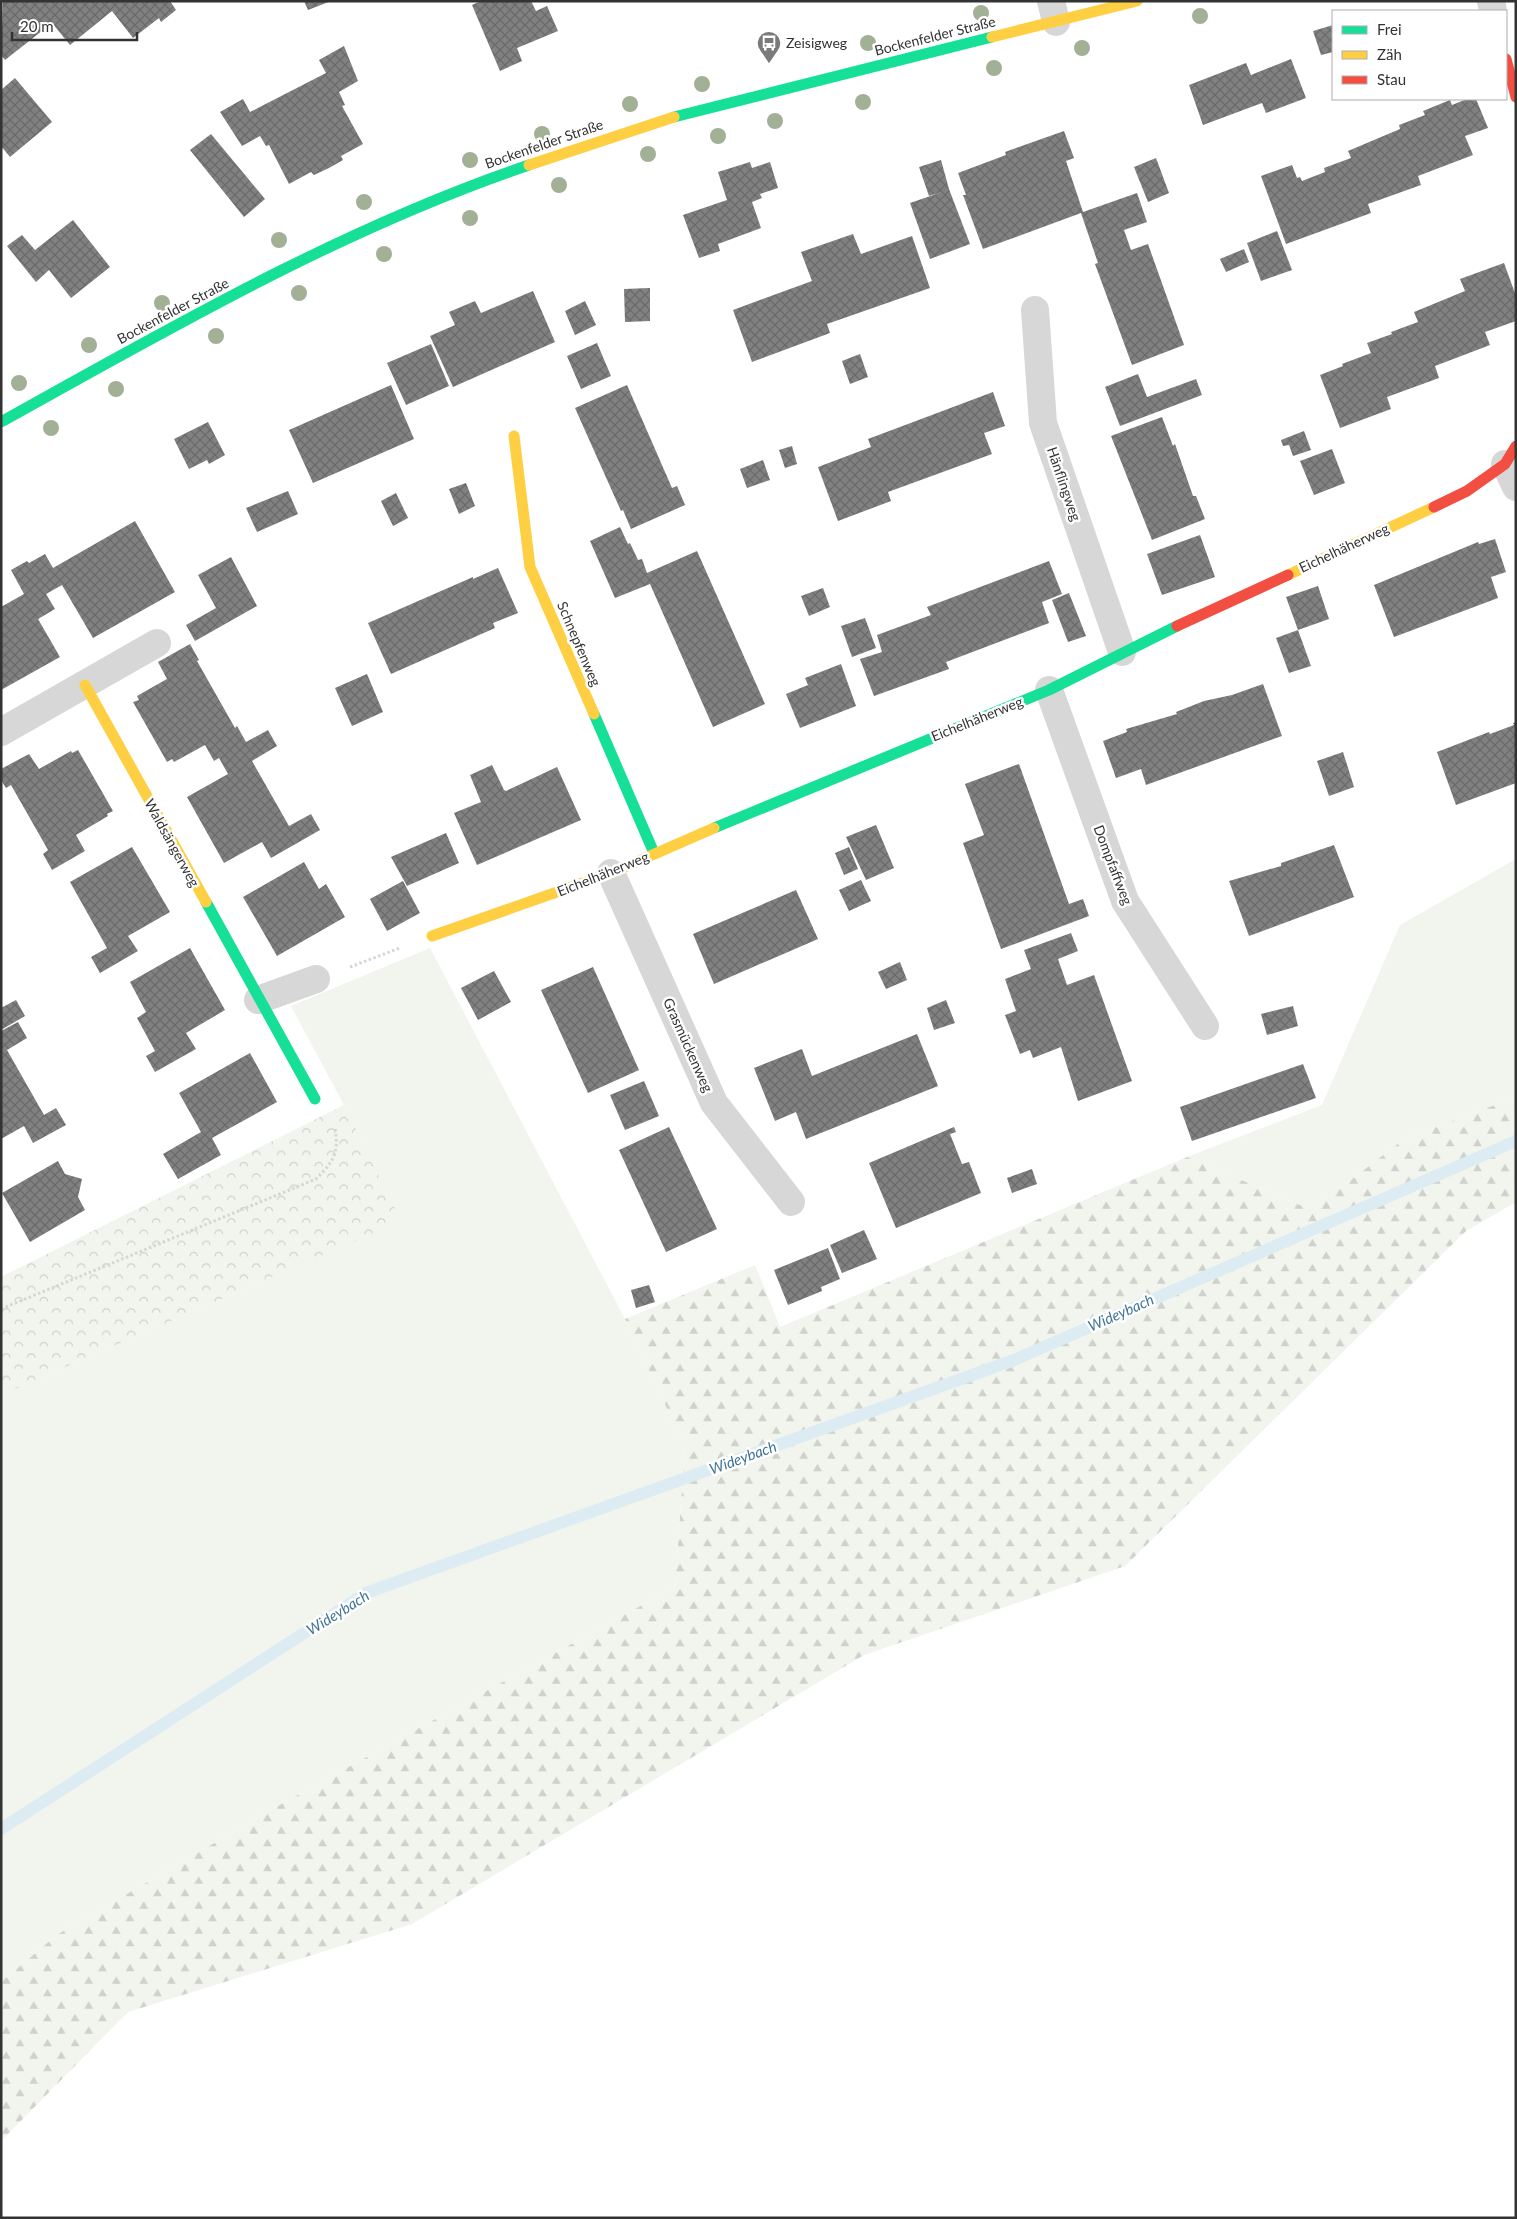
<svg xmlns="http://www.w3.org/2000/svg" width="1517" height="2219" viewBox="0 0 1517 2219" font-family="Lato,sans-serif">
<defs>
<pattern id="forest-firs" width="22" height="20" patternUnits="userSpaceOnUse" patternTransform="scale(1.25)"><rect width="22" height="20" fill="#f1f5ed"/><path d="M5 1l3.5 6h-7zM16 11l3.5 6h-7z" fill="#cfd2cc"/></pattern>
<pattern id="park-crowns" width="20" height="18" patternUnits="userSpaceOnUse" patternTransform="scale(1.25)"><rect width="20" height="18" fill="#f1f5ed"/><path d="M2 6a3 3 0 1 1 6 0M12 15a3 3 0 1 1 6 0" fill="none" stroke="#cfd2cc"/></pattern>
<pattern id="building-cross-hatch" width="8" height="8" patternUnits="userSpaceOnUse" patternTransform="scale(1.25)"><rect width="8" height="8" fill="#818181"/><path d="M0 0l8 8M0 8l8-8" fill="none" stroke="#6a6a6a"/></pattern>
</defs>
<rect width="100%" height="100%" fill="#fff"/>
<path fill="#f1f5ed" d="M1516,859V1097L1404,1139L1312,1210L1187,1157L1322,1105L1400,925Z
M430,948L625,1319L685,1447L675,1587L283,1803L58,1934L1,1982V1395L400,1221L344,1105L291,1006Z"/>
<path fill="url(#forest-firs)" d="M1516,1097V1202L1466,1231L1125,1566L864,1655L412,1924L128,2012L1,2141V1982L58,1934L283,1803L675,1587L685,1447L625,1319L755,1265L780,1327L1187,1157L1312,1210L1404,1139Z"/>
<path fill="url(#park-crowns)" d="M344,1105L401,1221L1,1395V1277Z"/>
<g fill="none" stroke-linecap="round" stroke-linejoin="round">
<path stroke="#ddebf3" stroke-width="12" d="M1,1829L366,1593L1014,1360L1516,1141"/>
</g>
<path fill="url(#building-cross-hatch)" d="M3,1H170L176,10L161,22L159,18L133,38L112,11L70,45L52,23L5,60L1,55Z
M304,1H331L308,10Z
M481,1H531L536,11L547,6L558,31L517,48L522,61L500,71L472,5Z
M1333,25V52L1321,55L1313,31Z
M344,46L358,81L339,92L345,105L342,106L363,144L341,156L343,160L329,168L314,175L311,172L289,184L269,145L266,146L260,136L242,146L220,112L243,99L250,112L326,73L319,60Z
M1291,59L1306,98L1266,113L1262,103L1203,125L1189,85L1246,63L1251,75Z
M15,78L52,122L10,157L1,146V90Z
M1467,99H1476L1488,128L1465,136L1473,155L1418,176L1421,185L1368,204L1371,213L1286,244L1261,176L1292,165L1297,178L1300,177L1302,181L1325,172L1324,168L1351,158L1348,151L1400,129L1399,125L1425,115L1423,111L1450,100L1452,105Z
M1064,131L1074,158L1066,161L1083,212L1137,193L1147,222L1124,230L1131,250L1148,244L1184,345L1132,365L1095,264L1098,263L1081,213L983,249L963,195H966L958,173L1006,155L1005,152Z
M211,134L265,199L244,217L190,150Z
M1156,158L1169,193L1148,202L1134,167Z
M941,160L949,189L970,244L930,259L910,203L942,192L929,196L919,167Z
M750,162L752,168L770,162L778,188L760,194L762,198L752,202L761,228L718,244L720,251L699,258L683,215L727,200L718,172Z
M73,220L110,267L71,298L49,270L36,282L7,246L22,235L35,250Z
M1277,231L1292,270L1261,281L1247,243Z
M853,234L861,254L912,236L930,288L827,324L830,333L752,362L733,310L812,281L801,252Z
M1244,249L1249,262L1226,272L1220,259Z
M1504,263L1516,296V321L1485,332L1490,345L1435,366L1439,378L1387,397L1391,409L1340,428L1320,375L1343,366L1342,364L1371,353L1367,343L1392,334L1391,332L1418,322L1414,312L1465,291L1460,279Z
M650,288V321L625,322L624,289Z
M533,291L555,342L453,387L430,336L455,325L449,312L475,301L481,313Z
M585,301L596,325L575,335L565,311Z
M597,343L611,376L581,389L567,356Z
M431,344L449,386L406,405L387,363Z
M860,354L868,377L850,384L842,361Z
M1138,374L1147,397L1196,379L1202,395L1120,426L1105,387Z
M391,385L414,439L313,483L289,430Z
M627,385L672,488L677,486L685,505L631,529L623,510L621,511L575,408Z
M993,392L1005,426L984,433L992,454L888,492L891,501L838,521L818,467L871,447L868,439Z
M1162,417L1173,446L1175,444L1193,496H1196L1205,519L1152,540L1111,436Z
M208,422L225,455L209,464L207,460L189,469L174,439Z
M1304,431L1311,450L1293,456L1289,445L1283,446L1281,440Z
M792,446L797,464L785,468L779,450Z
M1332,449L1345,483L1314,495L1300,461Z
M763,460L770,480L747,488L740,469Z
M466,483L475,506L459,514L449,489Z
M288,491L298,514L257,532L246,508Z
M396,493L408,518L393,526L381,501Z
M135,521L175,592L93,638L62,585L46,594L55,609L38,619L60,657L1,690V607L24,594L11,570L27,561L29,563L45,554L53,568Z
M620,527L628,544L630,543L638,560L642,559L647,573L697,551L765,704L713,727L650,584L615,598L590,541Z
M1200,535L1215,577L1162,595L1147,554Z
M1495,539L1506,572L1491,577L1498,598L1394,637L1374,585L1478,542L1479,544Z
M231,557L257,606L195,641L186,625L216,608L198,575Z
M1049,561L1062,594L1042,602L1049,623L946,662L949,669L874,696L860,659L882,652L877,635L931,615L927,607Z
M498,568L518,613L493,623L495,628L391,674L368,623L473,577V579Z
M1318,586L1329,619L1298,630L1286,597Z
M823,588L830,607L809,616L801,596Z
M1069,593L1086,636L1068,642L1052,600Z
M865,618L876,648L852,657L841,626Z
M1298,630L1311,666L1289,673L1276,638Z
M190,644L199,660L197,661L235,728L237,726L246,742L268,730L277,746L252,761L289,826L311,814L320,830L271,858L262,842L224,863L187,797L228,774L219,758L214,761L205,745L174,762L172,759L167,762L133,702L139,700L137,696L188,667L167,679L158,662Z
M841,664L856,706L800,728L786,694L808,685L805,678Z
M367,674L383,712L352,726L335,688Z
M1263,684L1282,736L1146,785L1141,769L1116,778L1103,741L1127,732L1126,729L1177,714L1176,712L1204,701L1232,695Z
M1516,722V783L1456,805L1437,752L1489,732L1490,734L1514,725L1513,723Z
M78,750L113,811L107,814L108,816L76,835L85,851L52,870L43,854L48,850L11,785L6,788L1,780V769L29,754L39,769L71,751L72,753Z
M1343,752L1354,787L1329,796L1317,761Z
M1019,764L1069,904L1083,899L1089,916L1001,949L963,843L984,835L965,784Z
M492,765L504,790L506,791L557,767L581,820L477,865L454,813L481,802L470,775Z
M876,825L894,868L866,880L846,837Z
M446,833L459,863L407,886L391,857Z
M1334,845L1354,897L1249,936L1229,881L1281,866V863Z
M132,847L170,912L128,936L138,951L100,973L91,957L107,948L70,882Z
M849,847L858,869L844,875L835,853Z
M304,862L319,889L326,884L345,917L277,956L243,897Z
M861,880L871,901L849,911L839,890Z
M403,881L420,913L387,931L370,899Z
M796,890L818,939L714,984L693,934Z
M1071,933L1078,951L1058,959L1067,985L1094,975L1132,1081L1078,1101L1061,1047L1033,1058L1030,1050L1020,1054L1005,1015L1016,1011L1005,979L1031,969L1024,950Z
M190,948L225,1010L186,1033L196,1049L155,1072L146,1056L155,1051L137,1018L146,1012L130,982Z
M900,962L907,980L886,989L878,972Z
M593,967L639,1070L588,1093L541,990Z
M494,971L511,1002L478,1020L461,988Z
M16,1000L25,1016L1,1030V1008Z
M946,1000L955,1023L934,1030L927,1008Z
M1293,1006L1298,1026L1267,1035L1261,1014Z
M18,1022L27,1038L7,1050L44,1115L56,1108L66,1125L33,1143L24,1126L1,1139V1031Z
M917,1034L938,1086L806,1139L796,1112L775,1121L754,1068L802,1049L812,1076Z
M250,1053L277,1102L212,1138L221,1155L178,1179L163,1154L201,1132L179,1093Z
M1303,1064L1316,1098L1192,1141L1180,1107Z
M644,1081L659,1116L625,1130L610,1095Z
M669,1127L717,1229L666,1252L619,1150Z
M954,1127L956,1132L950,1134L962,1164L969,1162L981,1193L896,1228L869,1163Z
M58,1161L65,1174L82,1179L78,1197L85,1210L30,1242L2,1193Z
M1032,1169L1037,1184L1012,1193L1007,1178Z
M864,1230L877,1259L842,1273L830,1245Z
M828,1248L840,1279L821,1287L822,1291L788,1305L774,1270Z
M649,1285L655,1302L636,1308L631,1290Z"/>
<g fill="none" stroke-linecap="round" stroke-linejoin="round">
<path stroke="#d6d6d6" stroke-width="3" stroke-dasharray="2.5 2.5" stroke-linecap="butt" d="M350,967L400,948
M1,1309L316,1179C334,1161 339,1153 335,1128"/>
<path stroke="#d7d7d7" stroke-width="28" d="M1051,1L1056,22
M1491,1L1493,11
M1035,310L1043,423L1122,652
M1505,464L1516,487
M1049,690L1125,901L1205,1026
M1,732L157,643
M611,873L714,1103L791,1202
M258,1000L316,979"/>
<path stroke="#16e098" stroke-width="11" d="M674,117L992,37
M1,422C172,327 343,228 529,165
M594,714L654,853
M714,828L1049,690L1177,626
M206,902L315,1099"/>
<path stroke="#ffcf43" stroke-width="11" d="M992,37L1137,1
M529,165L674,117
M514,436L530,567L594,714
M1288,575L1434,507
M85,685L206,902
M432,936L611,873L714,828"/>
<path stroke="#f24e42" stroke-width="11" d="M1506,59L1516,97
M1434,507L1467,491L1505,464L1516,446
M1177,626L1288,575"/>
</g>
<g fill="#a2b095">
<circle cx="981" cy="13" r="8"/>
<circle cx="1200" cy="16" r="8"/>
<circle cx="868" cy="43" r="8"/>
<circle cx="1082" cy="48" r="8"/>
<circle cx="994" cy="68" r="8"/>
<circle cx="702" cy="84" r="8"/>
<circle cx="863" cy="102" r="8"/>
<circle cx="630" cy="104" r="8"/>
<circle cx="775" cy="121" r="8"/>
<circle cx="542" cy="134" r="8"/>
<circle cx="718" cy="136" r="8"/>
<circle cx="648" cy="154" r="8"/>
<circle cx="470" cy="160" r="8"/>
<circle cx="559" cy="185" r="8"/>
<circle cx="364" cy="202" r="8"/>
<circle cx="470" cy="218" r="8"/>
<circle cx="279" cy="240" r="8"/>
<circle cx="384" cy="254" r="8"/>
<circle cx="299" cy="293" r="8"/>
<circle cx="162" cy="303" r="8"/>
<circle cx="216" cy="336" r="8"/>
<circle cx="89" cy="345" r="8"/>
<circle cx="19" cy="383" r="8"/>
<circle cx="116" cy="389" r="8"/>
<circle cx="51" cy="428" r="8"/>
</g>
<defs>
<g id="bus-pin" transform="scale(1.25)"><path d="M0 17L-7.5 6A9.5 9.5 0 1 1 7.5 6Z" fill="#7a7a7a" stroke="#fff"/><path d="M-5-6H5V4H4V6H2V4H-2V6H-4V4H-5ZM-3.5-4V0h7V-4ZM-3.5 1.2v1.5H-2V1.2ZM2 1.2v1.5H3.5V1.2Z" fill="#fff"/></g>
</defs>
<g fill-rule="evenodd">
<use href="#bus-pin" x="769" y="43"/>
</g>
<g text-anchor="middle" stroke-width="5" stroke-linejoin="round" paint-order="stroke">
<g font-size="14" fill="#333" stroke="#fff">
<text transform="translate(935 36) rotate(-14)" y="5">Bockenfelder Straße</text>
<text transform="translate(544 144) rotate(-19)" y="5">Bockenfelder Straße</text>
<text transform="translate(173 311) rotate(-28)" y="5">Bockenfelder Straße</text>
<text transform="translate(1064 484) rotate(71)" y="5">Hänflingweg</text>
<text transform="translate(1344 548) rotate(-25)" y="5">Eichelhäherweg</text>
<text transform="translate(579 644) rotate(67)" y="5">Schnepfenweg</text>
<text transform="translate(977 719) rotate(-22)" y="5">Eichelhäherweg</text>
<text transform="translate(172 843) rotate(61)" y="5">Waldsängerweg</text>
<text transform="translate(1113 865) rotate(69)" y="5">Dompfaffweg</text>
<text transform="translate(603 874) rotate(-22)" y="5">Eichelhäherweg</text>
<text transform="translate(688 1045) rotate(66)" y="5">Grasmückenweg</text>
</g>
<g font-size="14" fill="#333" stroke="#fff" text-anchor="start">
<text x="786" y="48">Zeisigweg</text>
</g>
<g font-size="15" font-style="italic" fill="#3f7597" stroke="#fff">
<text transform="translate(1121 1313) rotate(-24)" y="5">Wideybach</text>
<text transform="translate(743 1458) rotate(-20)" y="5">Wideybach</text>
<text transform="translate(338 1613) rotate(-32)" y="5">Wideybach</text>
</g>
</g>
<rect width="1517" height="2219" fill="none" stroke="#333333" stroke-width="5"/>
<rect x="1332" y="10" width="175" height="90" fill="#ffffff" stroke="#adadad"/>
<rect x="1342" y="26" width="25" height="8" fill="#16e098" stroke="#adadad"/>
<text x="1377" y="35" font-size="15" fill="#333333">Frei</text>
<rect x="1342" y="51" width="25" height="8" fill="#ffcf43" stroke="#adadad"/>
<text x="1377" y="60" font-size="15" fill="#333333">Zäh</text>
<rect x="1342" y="76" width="25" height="8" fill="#f24e42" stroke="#adadad"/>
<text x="1377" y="85" font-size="15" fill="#333333">Stau</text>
<path d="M12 32v8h125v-8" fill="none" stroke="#333333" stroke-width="2.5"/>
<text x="20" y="32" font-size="15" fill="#333333" stroke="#ffffff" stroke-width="4" paint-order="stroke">20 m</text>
</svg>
